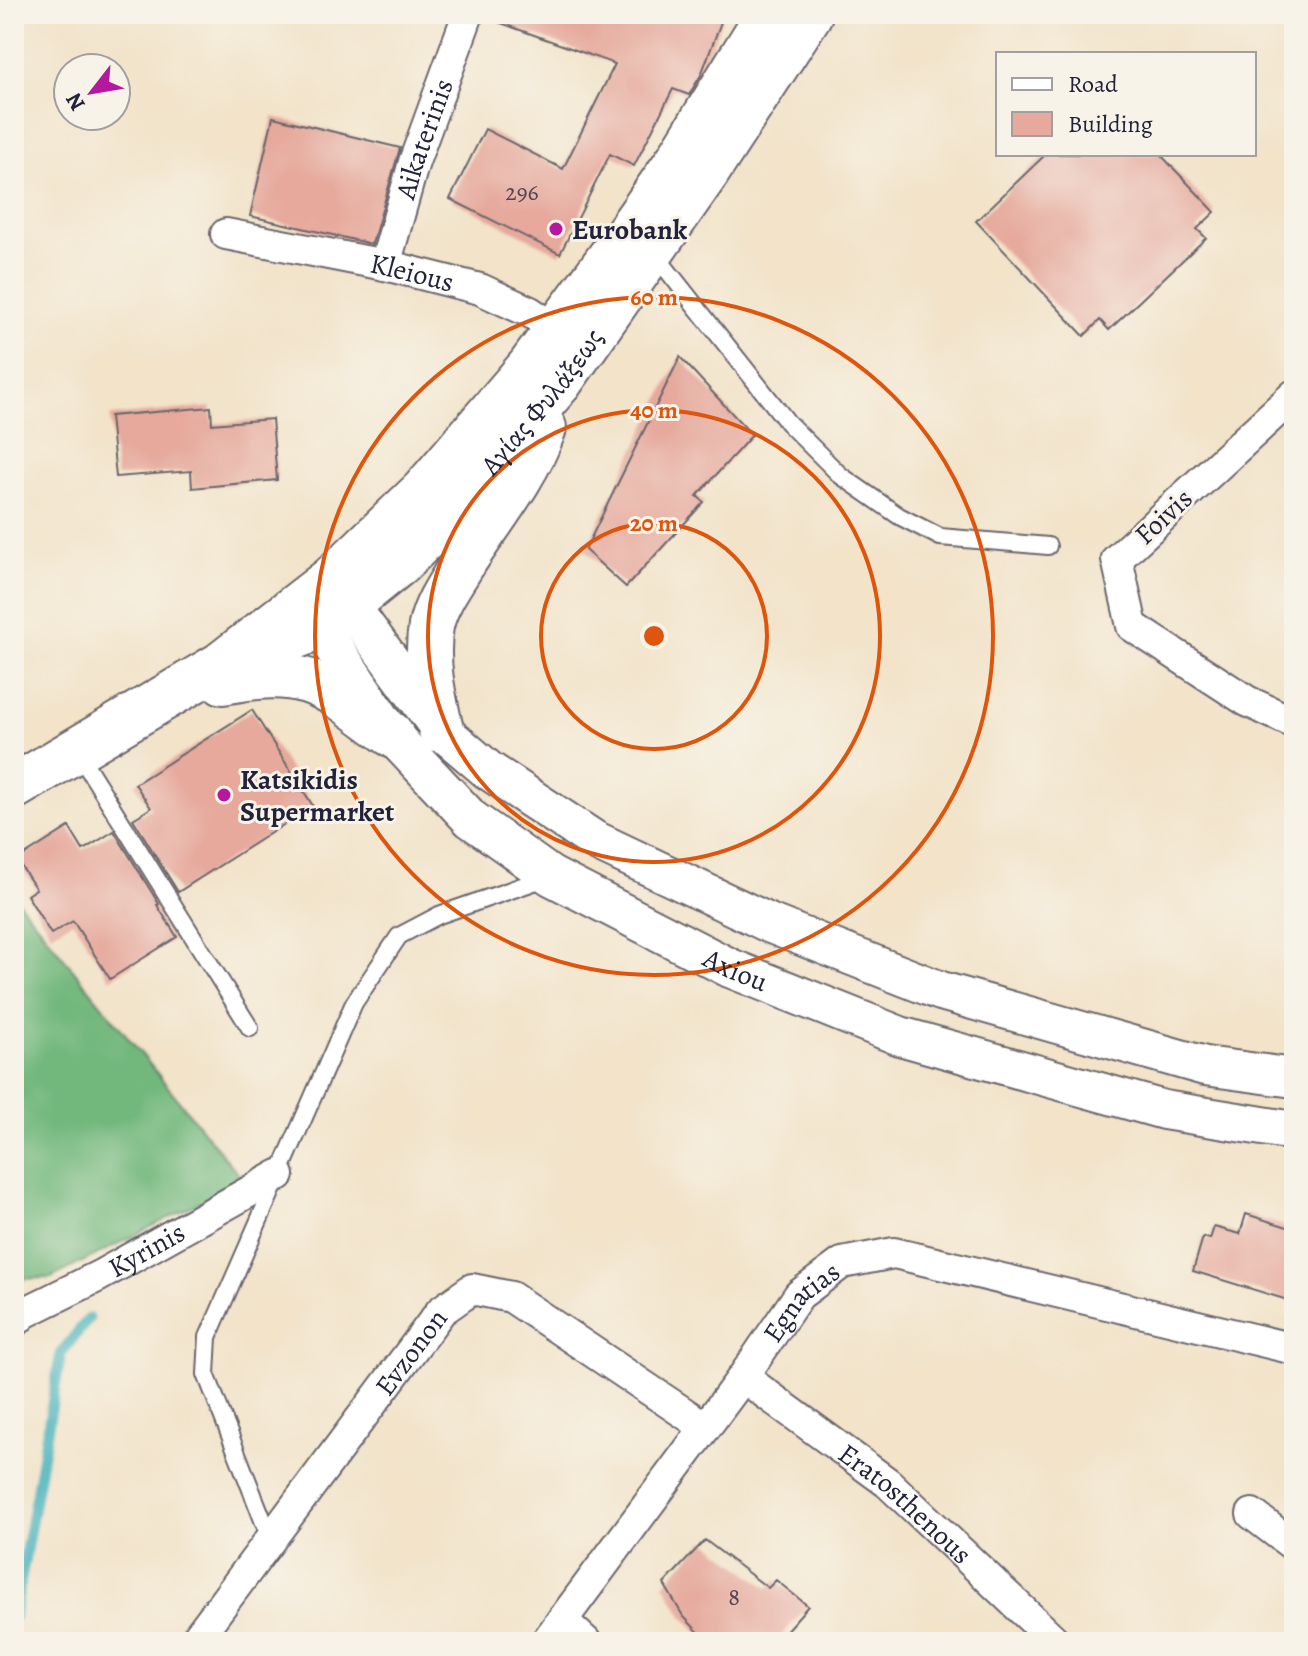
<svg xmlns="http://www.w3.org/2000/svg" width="1308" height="1656" viewBox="0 0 1308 1656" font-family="Alegreya,serif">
<rect width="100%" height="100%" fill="#f7f3e8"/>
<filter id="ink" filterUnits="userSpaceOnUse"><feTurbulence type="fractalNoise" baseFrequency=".0125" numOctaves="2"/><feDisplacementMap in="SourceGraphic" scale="16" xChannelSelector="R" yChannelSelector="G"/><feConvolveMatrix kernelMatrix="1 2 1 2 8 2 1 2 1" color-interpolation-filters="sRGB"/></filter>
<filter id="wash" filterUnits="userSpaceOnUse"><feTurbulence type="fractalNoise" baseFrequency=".006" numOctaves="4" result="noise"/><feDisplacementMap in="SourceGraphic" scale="32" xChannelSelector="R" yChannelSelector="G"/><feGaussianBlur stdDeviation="1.8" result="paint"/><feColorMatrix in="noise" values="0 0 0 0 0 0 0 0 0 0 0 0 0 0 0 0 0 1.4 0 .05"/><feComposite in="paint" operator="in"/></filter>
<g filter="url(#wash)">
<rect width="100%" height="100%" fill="#f2e3c9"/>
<path fill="#72b87d" stroke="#4a6d5c" stroke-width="2" d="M14,896L243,1180L51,1278L14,1279Z"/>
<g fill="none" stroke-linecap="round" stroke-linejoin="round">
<path stroke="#41b0bb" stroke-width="11" d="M14,1618L61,1353L89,1318"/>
</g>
<g id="blocks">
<path fill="#e6a99c" d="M487,14H724L701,75L689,95L673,89L634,166L610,154L560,254L450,199L485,129L563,169L615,64L487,18Z
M273,117L400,148L372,244L250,216Z
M1046,154H1160L1215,212L1197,229L1206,238L1109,330L1100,320L1084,336L976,221Z
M680,357L752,435L697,496L704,502L626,587L585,550Z
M211,407L212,424L272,419L277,480L192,488L191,471L116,477L110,416Z
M252,710L313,806L178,892L133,819L151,808L135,784Z
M69,827L83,850L114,831L159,904L157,905L177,937L110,979L73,921L51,934L27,895L36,889L17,860Z
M1246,1214L1294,1229V1302L1193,1271L1203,1237L1210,1239L1214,1227L1240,1234Z
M705,1540L768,1588L776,1580L808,1606L776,1642H708L683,1616L664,1584Z"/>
</g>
</g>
<g filter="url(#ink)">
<use href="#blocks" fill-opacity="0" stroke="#6b666d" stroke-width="2"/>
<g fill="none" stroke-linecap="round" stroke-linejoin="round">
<g stroke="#6b666d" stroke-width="20">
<path id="service" d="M653,252L788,423L840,475L899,516L940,537L1048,546
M77,751L250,1028
M270,1538L206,1374L208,1337L354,1003L399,936L439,915L548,877"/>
</g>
<g stroke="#6b666d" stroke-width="34">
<g id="minor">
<path id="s1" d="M226,234L385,265L480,289L530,312L572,340"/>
<path id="s2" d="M385,265L414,162L468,14"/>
<path d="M1294,395L1117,559L1132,626L1247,701L1294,723"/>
<path id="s3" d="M14,1323L24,1313L99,1276L279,1175"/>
<path id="s4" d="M743,1377L888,1483L1056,1642"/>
<path d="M1252,1514L1294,1546"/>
<path d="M562,1620L586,1642"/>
<path id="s5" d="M194,1642L441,1311L472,1289L511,1297L705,1427"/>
<path id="s6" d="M546,1642L743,1377L799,1295L842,1263L894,1253L1294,1349"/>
</g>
</g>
<g stroke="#6b666d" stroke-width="42">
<g id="tertiary">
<path d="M331,580L441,730L488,770L594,840L771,924L941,991L1205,1066L1294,1078"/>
<path id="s7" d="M305,604L391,734L471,819L551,876L730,968L900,1036L1164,1110L1294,1131"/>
</g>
</g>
<g stroke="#6b666d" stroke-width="48">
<g id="secondary">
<path id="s8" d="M260,650L321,627L399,564L444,520L561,381L706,174L810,14"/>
<path d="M223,682C309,665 325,686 391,734"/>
<path d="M441,730C433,695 425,661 431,626C435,606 448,587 458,571C487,524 525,481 544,428"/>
<path d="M14,787L220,665L331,579L423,491L530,366L626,235L678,160L768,14"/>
</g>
</g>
<use href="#service" stroke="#fff" stroke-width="16"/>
<use href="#minor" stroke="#fff" stroke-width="30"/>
<use href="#tertiary" stroke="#fff" stroke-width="38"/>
<use href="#secondary" stroke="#fff" stroke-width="44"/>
</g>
</g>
<g fill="none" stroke="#de560e" stroke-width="4">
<circle cx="654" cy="636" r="113"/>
<circle cx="654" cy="636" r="226"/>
<circle cx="654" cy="636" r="339"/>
</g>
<g fill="#b5179e" stroke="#f7f3e8" stroke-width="3">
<circle cx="556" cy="229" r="8"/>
<circle cx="224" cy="795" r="8"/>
</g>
<g text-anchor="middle" stroke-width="6" stroke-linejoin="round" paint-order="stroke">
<g font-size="24" fill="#534453">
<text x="522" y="200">296</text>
<text x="734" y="1605">8</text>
</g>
<g font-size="28" fill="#22223b" stroke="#f7f3e8">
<text dy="10" stroke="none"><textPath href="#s2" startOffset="132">Aikaterinis</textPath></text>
<text dy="10" stroke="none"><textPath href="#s1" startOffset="190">Kleious</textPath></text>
<text dy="10" stroke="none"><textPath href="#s8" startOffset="382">Αγίας Φυλάξεως</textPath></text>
<text transform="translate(1163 516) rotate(-43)" y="10">Foivis</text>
<text dy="10" stroke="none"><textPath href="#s7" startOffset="578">Axiou</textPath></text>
<text dy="10" stroke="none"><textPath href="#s3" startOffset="152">Kyrinis</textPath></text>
<text dy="10" stroke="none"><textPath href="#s6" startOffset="426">Egnatias</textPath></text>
<text dy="10" stroke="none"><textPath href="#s5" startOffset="362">Evzonon</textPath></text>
<text dy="10" stroke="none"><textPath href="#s4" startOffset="206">Eratosthenous</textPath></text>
</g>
<g font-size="28" font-weight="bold" fill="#22223b" stroke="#f7f3e8" text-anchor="start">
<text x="572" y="239">Eurobank</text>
<text x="240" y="789">Katsikidis<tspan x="240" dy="32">Supermarket</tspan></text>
</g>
</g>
<circle cx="654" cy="636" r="12" fill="#de560e" stroke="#f7f3e8" stroke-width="4"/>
<g font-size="24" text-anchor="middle" font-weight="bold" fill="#de560e" stroke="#f7f3e8" stroke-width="6" stroke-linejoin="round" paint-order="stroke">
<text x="654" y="305">60 m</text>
<text x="654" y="418">40 m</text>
<text x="654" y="531">20 m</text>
</g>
<rect width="1308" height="1656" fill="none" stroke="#f7f3e8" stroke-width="48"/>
<rect x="996" y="52" width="260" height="104" fill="#f7f3e8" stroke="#a29fa3" stroke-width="2"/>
<rect x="1012" y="78" width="40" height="12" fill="#ffffff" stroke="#a29fa3" stroke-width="2"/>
<text x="1068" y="92" font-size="24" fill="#22223b">Road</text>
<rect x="1012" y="112" width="40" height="24" fill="#e6a99c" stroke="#a29fa3" stroke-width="2"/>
<text x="1068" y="132" font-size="24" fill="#22223b">Building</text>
<g transform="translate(92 92) rotate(239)"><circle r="38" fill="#f7f3e8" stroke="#a29fa3" stroke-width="2"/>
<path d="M0-6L14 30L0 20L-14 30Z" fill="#b5179e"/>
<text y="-12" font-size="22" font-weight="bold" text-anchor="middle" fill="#22223b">N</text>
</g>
</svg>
